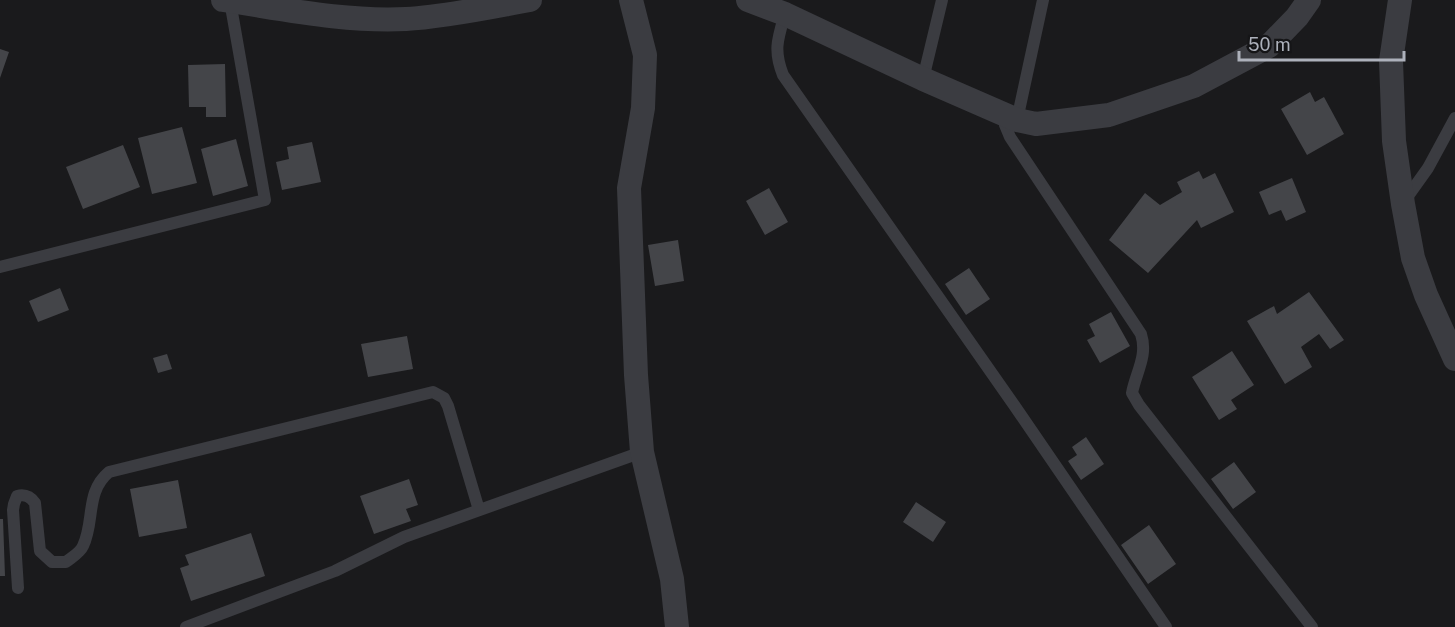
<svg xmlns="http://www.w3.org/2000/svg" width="1455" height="627" viewBox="0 0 1455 627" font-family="'Public Sans',sans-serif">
<rect width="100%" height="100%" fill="#1a1a1c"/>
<path fill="#444549" d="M0,49L9,52L0,78Z
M225,64L226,117H206V107H189L188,65Z
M1310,92L1315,102L1324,97L1344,134L1307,155L1281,109Z
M182,127L197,183L152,194L138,138Z
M236,139L248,186L213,196L201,149Z
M312,142L321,182L282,190L276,162L289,159L287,147Z
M123,145L140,187L83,209L66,167Z
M1199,171L1203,179L1215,173L1234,212L1201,228L1197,220L1148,273L1109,240L1145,193L1160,205L1182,192L1177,182Z
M1292,178L1306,212L1286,221L1281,210L1269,215L1259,192Z
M769,188L788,222L765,235L746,201Z
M678,240L684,281L655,286L648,245Z
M969,268L990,299L966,315L945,284Z
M60,288L69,310L38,322L29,301Z
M1309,292L1344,340L1330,349L1319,334L1301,347L1312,367L1285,384L1247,321L1274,306L1277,314Z
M1111,312L1130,346L1100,363L1087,340L1095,336L1089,324Z
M407,336L413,369L368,377L361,344Z
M1232,351L1254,385L1231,400L1237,409L1219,420L1192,377Z
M167,354L172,369L158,373L153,358Z
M1086,437L1104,464L1081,480L1068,461L1077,455L1072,447Z
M1234,462L1256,492L1233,509L1211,479Z
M409,479L418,505L406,509L411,521L374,534L360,496Z
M178,480L187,528L139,537L130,489Z
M916,502L946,522L933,542L903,522Z
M0,519H3L5,576H0Z
M1149,525L1176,564L1148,584L1121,545Z
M251,533L265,576L191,601L180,568L189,565L185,555Z"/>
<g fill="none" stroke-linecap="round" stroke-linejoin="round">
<path stroke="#3b3c41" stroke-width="12" d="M785,14C778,38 773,50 783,75L1014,405L1166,627
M923,79L942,0
M1007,115L1005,125L1010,137L1141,334C1148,356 1136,372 1132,393L1139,405L1312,627
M1017,120L1043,0
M1403,203L1428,168L1455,118
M0,267L265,200L230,1
M18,588L13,510L14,504L17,496C25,494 30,496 35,503L40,551L52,562H66C72,557 80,553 83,546C95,521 85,492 109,472L433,392L444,398L448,406L479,510
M186,627L335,571L404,537L642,452"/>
<path stroke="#3b3c41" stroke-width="24" d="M223,0C284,9 344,22 406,19C445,17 491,7 530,0
M631,0L645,55L643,108L629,188L636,375L642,452L672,579L677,627
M748,0L785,14L923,79L1017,120L1036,124L1109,115L1194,86L1269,46L1297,17L1309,0
M1400,0L1391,61L1394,141L1403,204L1413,258L1426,295L1455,359"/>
</g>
<path d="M1239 51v9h165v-9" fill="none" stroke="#adb1bb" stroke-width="3"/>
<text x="1248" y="51" font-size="18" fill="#adb1bb" stroke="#151517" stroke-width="4.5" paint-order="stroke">50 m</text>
</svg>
